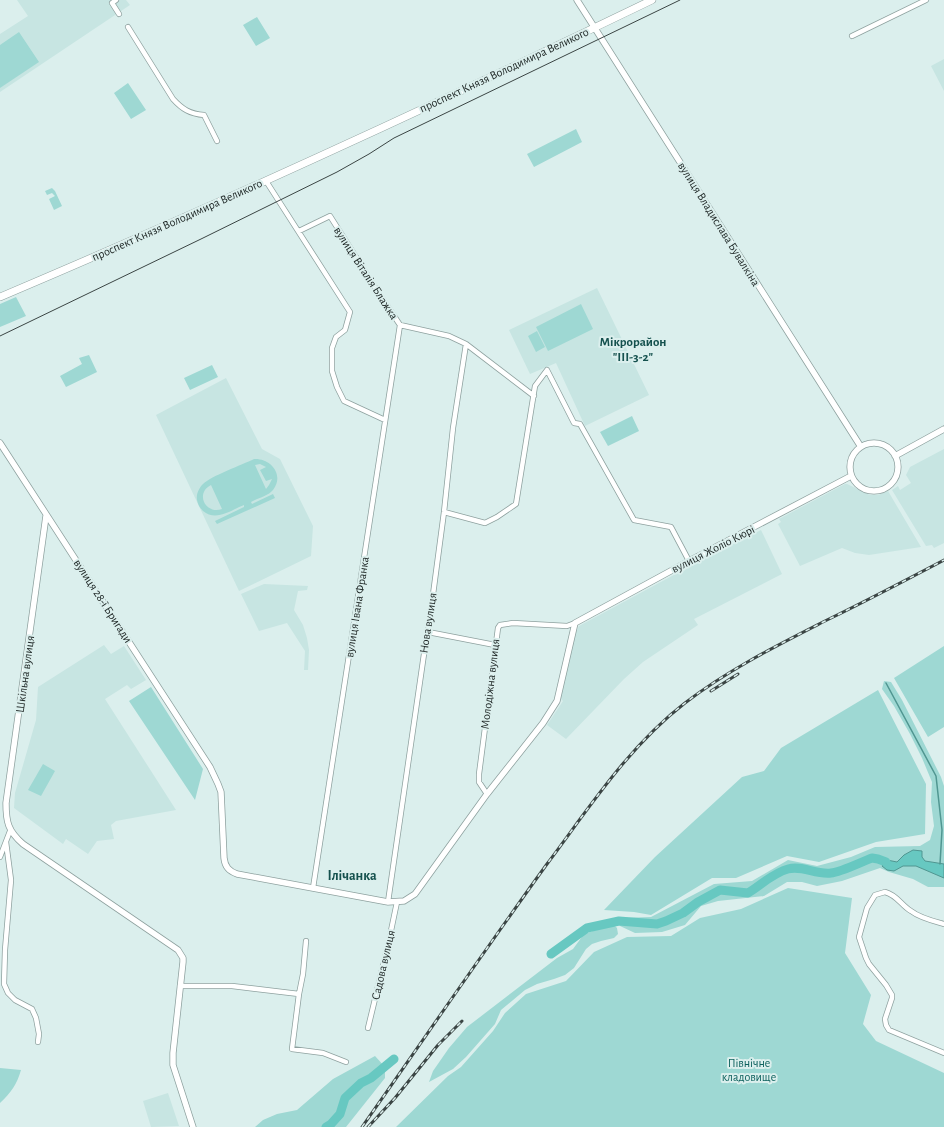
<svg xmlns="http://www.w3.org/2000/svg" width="944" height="1127" viewBox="0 0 944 1127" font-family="'Alegreya Sans',sans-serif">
<rect width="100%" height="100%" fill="#dbefed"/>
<path fill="#c7e5e2" d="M17,0H126L130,5L0,92V34L28,16Z
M944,59V91L931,66Z
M597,288L649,395L585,426L556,363L530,374L509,330Z
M226,378L262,449L280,459L313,526L311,556L239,591L156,415Z
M944,449V543L934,548L932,545L926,546L892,490L898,486L900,490L911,483L906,475L910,467Z
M845,484H847L870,495H878L888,491L921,547L869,555L855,553L842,548L800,566L778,524L781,522L779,519Z
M761,530L782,574L694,619L698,625L643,662L624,679L566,739L547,725L563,701L560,698L575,634L579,626L696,563Z
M264,584L308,586L307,590L298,591L294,610L303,625L307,638L309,650L308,670H304L305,651L287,623L259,631L241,594Z
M104,645L111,654L124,646L146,680L131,689L127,685L105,699L176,810L116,821L111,825L114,839L97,841L88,854L66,839L63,844L14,808L15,793L36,720L38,687Z
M168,1093L179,1126L151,1127L143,1101Z"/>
<path fill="#9ed8d3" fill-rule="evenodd" d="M257,17L270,38L256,46L243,25Z
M19,32L39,62L0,88V45Z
M128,83L146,110L131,119L114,93Z
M576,129L582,142L534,167L527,154Z
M52,188L55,191L62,206L54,210L49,199L55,196L52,193L47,195L45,191Z
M16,297L26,316L0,327V304Z
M581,304L593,329L548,351L536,327Z
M537,331L545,347L536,352L528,336Z
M89,355L97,372L66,387L60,376L82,364L79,358Z
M212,365L218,377L190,390L184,378Z
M632,416L639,431L608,446L600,432Z
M254,459C270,458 285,474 273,490C268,496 258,498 251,502L252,504L273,494L275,498L217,524L215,521L244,507V505C231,510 216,522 203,511C200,508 198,505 197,500C196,494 199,488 203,484C211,476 242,465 254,459ZM260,464L266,467L260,470L266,481L272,479L269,485L266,489L255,465ZM211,485L222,509C205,515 195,493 211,485Z
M944,646V727L928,737L894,678Z
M884,681L891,682L902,700L941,777L944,786V887H928L913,879L889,872L880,868L842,881L817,886L802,882H787L764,896L718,901L701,906L685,925L662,932L635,933L620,926L621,918L651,917L714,884L752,881L788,860L817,866L851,857L875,847L920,846L930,840L934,826L931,802L932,782L922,758L910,734L894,706L882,689Z
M151,687L203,769L195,800L129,701Z
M878,690L926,784L925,834L876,842L819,862L787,856L736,878H712L651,915L634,912L604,910L655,857L742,777L764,771L781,748Z
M43,764L55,771L41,796L28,790Z
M788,888L852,898L845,953L871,995L863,1024L876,1041L944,1073V1127H396L448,1076L461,1067L493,1031L505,1013L526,994L566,981L594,952L627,937L671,936L700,918L741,909Z
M613,924L617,928L618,934L614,938L601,941L592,944L586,949L574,968L565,975L554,979L537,984L525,990L501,1010L495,1024L466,1057L453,1069L429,1082L433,1071L449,1048L467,1027L557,958L573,949L584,934Z
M375,1056L385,1067V1078L346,1127H255L263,1120L277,1114L297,1110L333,1079Z
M0,1068L21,1070C17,1084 11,1093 0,1103Z"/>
<path fill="#67c8c1" stroke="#509691" d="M913,850L922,851V857L925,861L944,864V878L916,866H903L894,871L887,870L882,866L887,860L897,862L904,855Z"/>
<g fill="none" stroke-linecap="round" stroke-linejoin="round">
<path stroke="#509691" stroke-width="1.5" d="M886,683L936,776L942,830L940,864"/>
<path stroke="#67c8c1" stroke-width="9" d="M551,954L587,928L619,921L657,924L666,921L683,913L698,902L720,890L748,893C761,885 773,873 788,869C802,865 816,875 831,873C841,872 861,862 872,858L878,859L886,862
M326,1127L331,1124L340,1114L345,1098L361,1083L371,1078L394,1059"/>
<g stroke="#8ea19f" stroke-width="6">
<path id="minor" d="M116,0L112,3L119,14
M128,27L173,99C182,109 190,114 204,115L217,141
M852,36L926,0
M266,181L350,312L345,330L336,337L332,348V371L337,387L344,401L385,420
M299,231L330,216L378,292L400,325L449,336L466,344L534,396
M444,512L485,523L497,517L516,504L535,386L547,370L574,423L580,424L634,520L671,527L689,561
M428,632L495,645
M487,794L479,782V774L498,628L500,625L513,623L567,626L575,623
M6,842L11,880L5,950L4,984L8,993L15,1000L32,1009L36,1018L39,1034L38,1042
M0,857L10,831
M313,888L400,325
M388,902L424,654L428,632L444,512L453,428L466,344
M944,924C933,921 920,918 911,911C901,905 897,895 885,892L875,895L867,908L859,937L866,958L869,964L886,985L892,995V998L885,1019L886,1025L889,1030L944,1053
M180,986H232L299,994L292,1049L323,1053L346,1062
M299,994L303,974L306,941
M368,1028L388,945L397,902"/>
</g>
<g stroke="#8ea19f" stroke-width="7">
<path id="tertiary" d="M577,0L861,447
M850 467a24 24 0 1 1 48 0a24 24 0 1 1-48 0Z
M0,443L210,767L218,784L221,792L224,858C225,867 229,871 237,874L388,902L404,901L415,894L487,794L543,723L557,701L575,623L689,561L851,476
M895,456L944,429
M46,516L6,803C6,822 8,831 23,844L178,950L183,958V962L173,1053V1065L193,1127"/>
</g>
<g stroke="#8ea19f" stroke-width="8">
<path id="trunk" d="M0,297C220,204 437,104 652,0"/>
</g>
<use href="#minor" stroke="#fff" stroke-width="4.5"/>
<use href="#tertiary" stroke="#fff" stroke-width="5.5"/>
<use href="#trunk" stroke="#fff" stroke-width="7"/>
<path stroke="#3b4544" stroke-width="1" d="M0,336L201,239L337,172L369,154L394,138L680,0"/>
<g stroke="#3b4544" stroke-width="3">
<path id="rail" d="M711,691L738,674
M362,1127C424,1039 484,951 547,864C589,808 629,746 685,703C729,669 780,644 829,619C868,600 906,580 944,560
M368,1127L395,1098L438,1045L462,1021"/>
</g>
<use href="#rail" stroke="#dbefed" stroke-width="1.5" stroke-dasharray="4.5" stroke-linecap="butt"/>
</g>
<g text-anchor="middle" stroke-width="4" stroke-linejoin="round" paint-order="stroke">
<g font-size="12" fill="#1b2322" stroke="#dbefed">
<text transform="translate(504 70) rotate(-25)" y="4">проспект Князя Володимира Великого</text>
<text transform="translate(177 220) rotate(-24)" y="4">проспект Князя Володимира Великого</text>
<text transform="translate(719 224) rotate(58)" y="4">вулиця Владислава Бувалкіна</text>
<text transform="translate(366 273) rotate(57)" y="4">вулиця Віталія Блажка</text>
<text transform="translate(713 549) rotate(-27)" y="4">вулиця Жоліо Кюрі</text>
<text transform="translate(103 601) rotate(57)" y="4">вулиця 28-ї Бригади</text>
<text transform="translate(357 607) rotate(-81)" y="4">вулиця Івана Франка</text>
<text transform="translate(428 623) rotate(-81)" y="4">Нова вулиця</text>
<text transform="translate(25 674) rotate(-82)" y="4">Шкільна вулиця</text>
<text transform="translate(490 684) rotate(-83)" y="4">Молодіжна вулиця</text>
<text transform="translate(383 965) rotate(-77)" y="4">Садова вулиця</text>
</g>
<g font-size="12" fill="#0d615d" stroke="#dbefed">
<text x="749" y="1067">Північне<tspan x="749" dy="14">кладовище</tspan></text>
</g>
<g font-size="13" font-weight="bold" fill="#15514e" stroke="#dbefed">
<text x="633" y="346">Мікрорайон<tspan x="633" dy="15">"ІІІ-3-2"</tspan></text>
</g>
<g font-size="14" font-weight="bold" fill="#15514e" stroke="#dbefed">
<text x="352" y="880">Ілічанка</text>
</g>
</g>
</svg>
